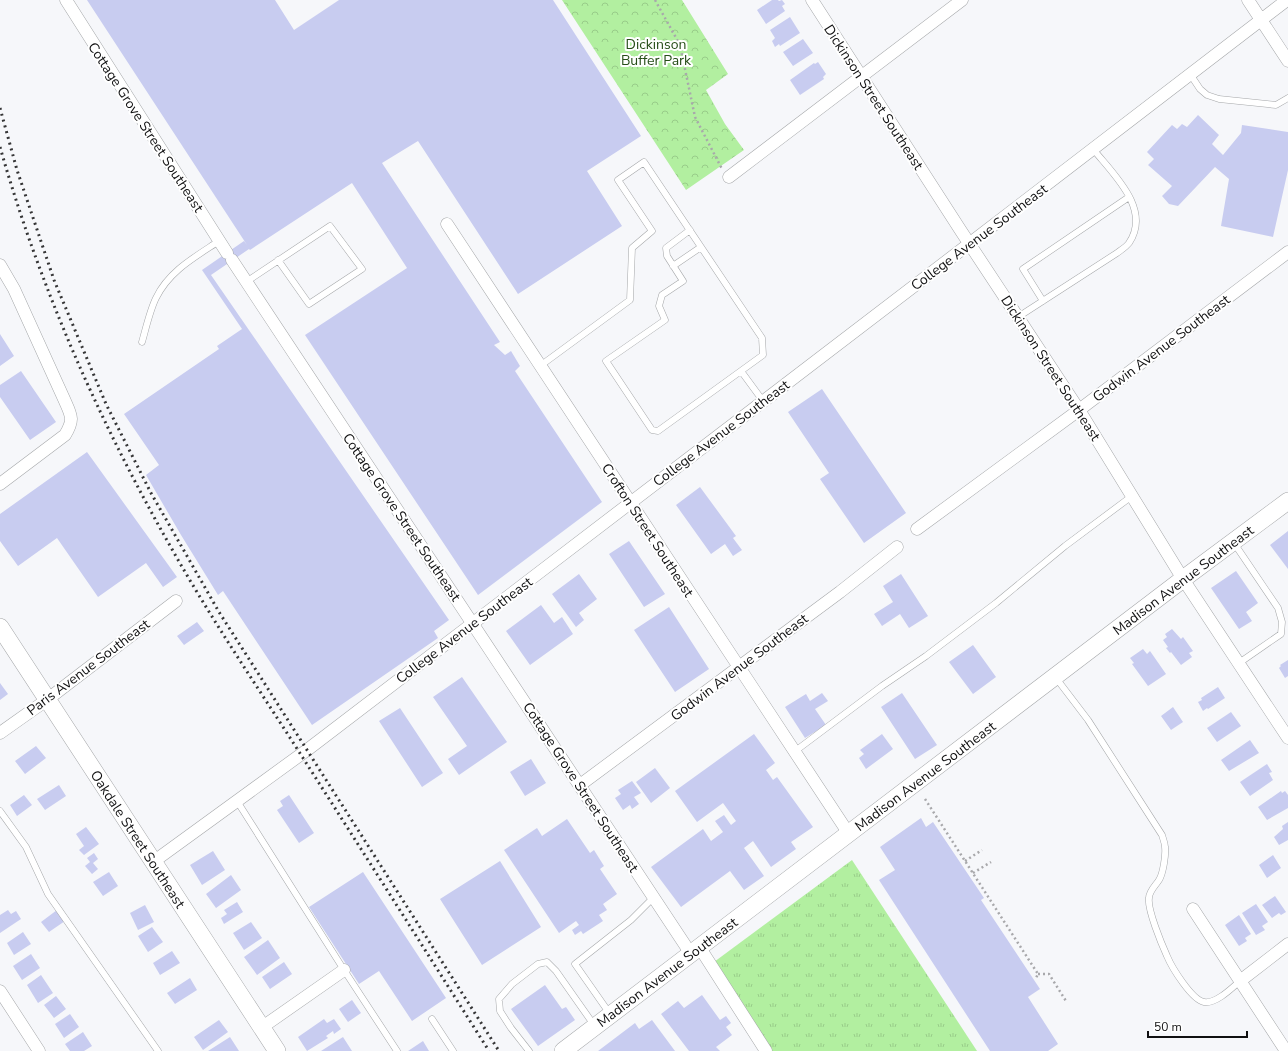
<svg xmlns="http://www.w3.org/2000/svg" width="1288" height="1051" viewBox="0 0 1288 1051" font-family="'Nunito Sans',sans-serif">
<defs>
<pattern id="grass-tufts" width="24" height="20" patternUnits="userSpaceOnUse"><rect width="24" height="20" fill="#b2efa0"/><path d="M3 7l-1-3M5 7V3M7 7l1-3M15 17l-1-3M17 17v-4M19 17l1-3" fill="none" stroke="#98cc89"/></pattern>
<pattern id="park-crowns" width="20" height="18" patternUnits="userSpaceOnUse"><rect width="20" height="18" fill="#b2efa0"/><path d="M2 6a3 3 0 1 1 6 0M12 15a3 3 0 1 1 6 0" fill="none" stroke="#98cc89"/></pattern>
</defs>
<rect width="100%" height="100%" fill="#f6f7fa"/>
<path fill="url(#grass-tufts)" d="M852,860L977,1051H771L714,962Z"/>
<path fill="url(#park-crowns)" d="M562,0H682L728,74L706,90L725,124L744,150L686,190Z"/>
<path fill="#c8ccf0" d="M87,0H275L294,30L339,0H553L641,136L587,171L622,226L518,294L418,141L382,163L500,342L494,345L505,355L511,351L520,366L515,371L602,502L478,595L305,335L407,268L352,183L250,250L249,249L211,275L449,620L434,631L438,638L312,725L223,591L218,595L181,535L146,475L159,465L124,414L219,349L217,346L242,329L202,270L244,241L247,245Z
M772,0H778L779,1L782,0L785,4L782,6L785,11L766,24L757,10Z
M790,17L800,33L780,46L779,44L775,47L772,41L775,38L770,30Z
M803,39L813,53L793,66L783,52Z
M818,62L826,74L823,77L824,79L800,95L790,80L814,63L815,64Z
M1198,115L1219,135L1212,144L1223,155L1241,133L1242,125L1288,132V170L1273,237L1221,226L1229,179L1215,167L1178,206L1169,204L1162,196L1172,186L1148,165L1154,159L1147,152L1172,125L1177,129L1182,124L1187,127Z
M0,334L14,356L0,366Z
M21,371L56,422L30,440L0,397V385Z
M822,389L906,513L864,543L820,479L829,473L788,412Z
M87,452L177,577L163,587L146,563L98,597L57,538L18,566L0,541V514Z
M700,487L736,536L733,538L742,550L733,556L725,544L711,554L676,505Z
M1288,531V569L1270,545Z
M629,541L665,594L644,607L609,554Z
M1236,571L1258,603L1246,612L1252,621L1239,629L1211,588Z
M579,574L597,599L579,613L584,620L576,627L552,594Z
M901,574L928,616L909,628L900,614L882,626L874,614L893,602L883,586Z
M541,605L554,623L562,617L573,634L530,665L506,631Z
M669,607L709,669L675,692L634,630Z
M197,622L204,631L184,645L177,636Z
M1172,629L1181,639L1183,637L1193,651L1189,653L1192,657L1181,665L1171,652L1170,653L1166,648L1168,647L1163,640L1167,637L1165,634Z
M973,645L996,677L973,694L949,662Z
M1143,649L1147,654L1150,651L1166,674L1148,686L1132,664L1134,663L1130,658Z
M1288,660V676L1285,678L1279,668L1281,666L1280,665Z
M462,677L507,742L459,775L448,759L467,746L433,697Z
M0,683L8,694L0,700Z
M1218,687L1225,698L1208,709L1207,708L1203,711L1198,702L1202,700L1201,698Z
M822,693L828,701L815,709L826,725L805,738L785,707L806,694L810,701Z
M902,693L937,745L915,759L881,707Z
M1173,707L1183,722L1171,730L1161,716Z
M400,708L443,773L422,787L379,721Z
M1231,712L1241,726L1217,742L1207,728Z
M754,734L775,763L766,770L773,780L777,777L813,827L791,842L796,849L771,867L753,841L744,848L764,876L744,890L730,871L681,907L651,867L703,829L711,841L723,832L715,821L724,815L731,825L736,821L723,803L697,822L675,791Z
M882,734L893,749L866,769L859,758L864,754L860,750Z
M1250,740L1259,753L1229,771L1221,760Z
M36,746L46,758L25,774L15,761Z
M531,759L546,783L525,796L510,772Z
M1267,764L1272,772L1269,773L1273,780L1250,796L1240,782Z
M655,768L670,788L651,803L636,782Z
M632,781L641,793L634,797L639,804L632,809L630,805L623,810L615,798L621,794L618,790Z
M59,785L66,796L45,810L37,799Z
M1281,791L1282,793L1285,791L1288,795V808L1267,820L1258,807Z
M24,795L32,805L17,816L10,805Z
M289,795L314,833L299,843L277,810L283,806L280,801Z
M921,818L926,827L933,822L984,898L981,900L1040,989L1028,997L1058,1044L1048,1051H990L879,880L895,870L880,847Z
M567,819L590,853L594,850L604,866L600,869L617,894L603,904L607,910L599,915L603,921L583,934L581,931L575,935L572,930L579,925L576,921L559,933L504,850L537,828L542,836Z
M1288,822V840L1279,845L1274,837L1283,829L1282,826Z
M86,827L99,844L84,855L79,850L84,846L76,834Z
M213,851L225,870L202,885L190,865Z
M94,853L98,859L93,863L98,869L92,874L85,866L90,862L87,858Z
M1273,855L1281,868L1267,878L1259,865Z
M500,861L541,927L482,965L440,899Z
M109,872L118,886L103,896L93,882Z
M363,872L446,998L412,1021L379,971L359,984L309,907Z
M231,875L241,890L216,908L206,894Z
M1275,896L1286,912L1281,915L1279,913L1272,918L1262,905Z
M237,902L243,912L224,924L221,918L227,914L224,910Z
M1256,904L1268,922L1262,926L1265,930L1256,935L1242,913Z
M145,905L154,922L138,930L130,913Z
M8,910L11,914L16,911L21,919L0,933V915Z
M57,910L65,921L49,932L41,922Z
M1239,915L1251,934L1245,938L1247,941L1239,946L1225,925Z
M251,922L262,938L244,950L233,933Z
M152,927L163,942L148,952L138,936Z
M23,932L31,944L14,955L7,943Z
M268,940L280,958L257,975L244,957Z
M172,951L180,963L160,975L153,963Z
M31,954L40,968L22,980L13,966Z
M284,962L292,974L270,989L262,977Z
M41,975L53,993L38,1003L27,985Z
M190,978L197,990L175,1004L167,993Z
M545,985L562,1009L566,1007L575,1020L538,1046L511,1009Z
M702,995L720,1020L726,1016L731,1023L726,1027L732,1035L716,1047L720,1051H689L661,1014L678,1001L684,1008Z
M56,996L66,1009L54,1018L44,1005Z
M352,1000L361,1013L348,1022L339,1009Z
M70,1014L79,1027L64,1038L55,1024Z
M324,1019L327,1023L334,1019L341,1029L334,1034L333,1031L326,1036L328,1038L307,1051L298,1037Z
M219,1020L228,1032L203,1050L194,1037Z
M652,1020L675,1051H598L635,1023L639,1029Z
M83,1032L92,1046L84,1051H70L65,1044Z
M230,1037L239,1051H208Z
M343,1037L352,1051H321Z
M423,1041L429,1051H408Z"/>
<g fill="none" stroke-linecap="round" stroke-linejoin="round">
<g stroke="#a5a7a9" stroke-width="7">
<path id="lane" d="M1190,74L1200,89L1207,95L1219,99L1276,105L1288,98
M673,266L701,247
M246,282L330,226L362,269L309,304L278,260
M1043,301L1023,269L1129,197
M1018,317L1117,253C1121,250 1126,247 1129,243C1152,209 1113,174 1093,149
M142,342C146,328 150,310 156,298C169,271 195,257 219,241
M540,366L630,300L632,248L652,231L618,180L644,162L762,338L763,355L658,431L652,430L606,361L665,320L659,306L662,295L683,281L667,256L666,248L690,230
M741,371L763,401
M1234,543L1278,608L1282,622L1281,634L1239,663
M1056,678L1088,720L1162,835C1163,839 1165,843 1165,847C1166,855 1163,874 1159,880C1156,885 1149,891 1149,898C1147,909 1162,945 1167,956C1172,968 1192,1000 1204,1002C1216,1004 1232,988 1240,981
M794,752L882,686L926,656L996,603L1065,546L1132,496
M237,801L344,970L397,1051
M0,811L26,847L48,894L158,1051
M610,1014L575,964L631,920L654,897
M432,1019L453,1051
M529,1051L511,1028L500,1011L499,999L512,984L538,964L547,962L556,971L594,1025"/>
</g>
<g stroke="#a5a7a9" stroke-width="13">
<path id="street" d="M66,0L227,253
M812,0L961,231L1079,410L1183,579L1288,738
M1248,0L1288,61
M729,177L962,0
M447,224L849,834
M232,260L691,954
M0,265L14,289L64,399C71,415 75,419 65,435L0,484
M917,529L1079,410L1288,252
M0,733L48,699L176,601
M580,785L840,592L897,547
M153,862L307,750L969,244L1287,0
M1193,909L1286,1051
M700,948L766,1051
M1240,981L1288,944
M0,991L39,1051
M261,1028L344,970"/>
</g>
<g stroke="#a5a7a9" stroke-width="18">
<path id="secondary" d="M0,627L277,1051
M563,1051L1183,579L1288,501"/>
</g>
<path stroke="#a8a8ab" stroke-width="2.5" stroke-dasharray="2 3" stroke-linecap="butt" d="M655,0L680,45L695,117L722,169
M925,799L1038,974L1035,980
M965,861L982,850
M973,873L991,862
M1038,974H1049L1066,1001"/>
<use href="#lane" stroke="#fff" stroke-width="6"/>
<use href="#street" stroke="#fff" stroke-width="12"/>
<use href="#secondary" stroke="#fff" stroke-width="17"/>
<path stroke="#353536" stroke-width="3" stroke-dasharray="2 4" stroke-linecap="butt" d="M0,108L17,170L54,280L106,404L151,493L219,612L499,1051
M0,147C40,288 100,423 173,551C213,622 259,689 303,758C365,855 427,953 489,1051"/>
</g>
<g text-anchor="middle" stroke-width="4" stroke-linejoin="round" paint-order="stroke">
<g font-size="14" fill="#264d18" stroke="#fff">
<text x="656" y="49">Dickinson<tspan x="656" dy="16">Buffer Park</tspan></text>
</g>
<g font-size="14" fill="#101011" stroke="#fff">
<text transform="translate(874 97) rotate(57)" y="5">Dickinson Street Southeast</text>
<text transform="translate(146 127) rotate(57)" y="5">Cottage Grove Street Southeast</text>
<text transform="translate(979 237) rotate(-37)" y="5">College Avenue Southeast</text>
<text transform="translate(1161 348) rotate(-37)" y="5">Godwin Avenue Southeast</text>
<text transform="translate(1051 368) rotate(57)" y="5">Dickinson Street Southeast</text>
<text transform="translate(721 433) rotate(-37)" y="5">College Avenue Southeast</text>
<text transform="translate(402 517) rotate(56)" y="5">Cottage Grove Street Southeast</text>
<text transform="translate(648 530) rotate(57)" y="5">Crofton Street Southeast</text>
<text transform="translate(1183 580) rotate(-37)" y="5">Madison Avenue Southeast</text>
<text transform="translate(464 630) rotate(-37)" y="5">College Avenue Southeast</text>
<text transform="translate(88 667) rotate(-37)" y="5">Paris Avenue Southeast</text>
<text transform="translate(739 667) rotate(-37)" y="5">Godwin Avenue Southeast</text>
<text transform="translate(925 776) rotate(-37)" y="5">Madison Avenue Southeast</text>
<text transform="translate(581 787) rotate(57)" y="5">Cottage Grove Street Southeast</text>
<text transform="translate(138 839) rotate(57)" y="5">Oakdale Street Southeast</text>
<text transform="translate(667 972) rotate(-37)" y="5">Madison Avenue Southeast</text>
</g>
</g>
<path d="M1148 1031v6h99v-6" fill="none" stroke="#101011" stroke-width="2"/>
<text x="1154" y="1031" font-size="12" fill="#101011" stroke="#ffffff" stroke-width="3" paint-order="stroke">50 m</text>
</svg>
